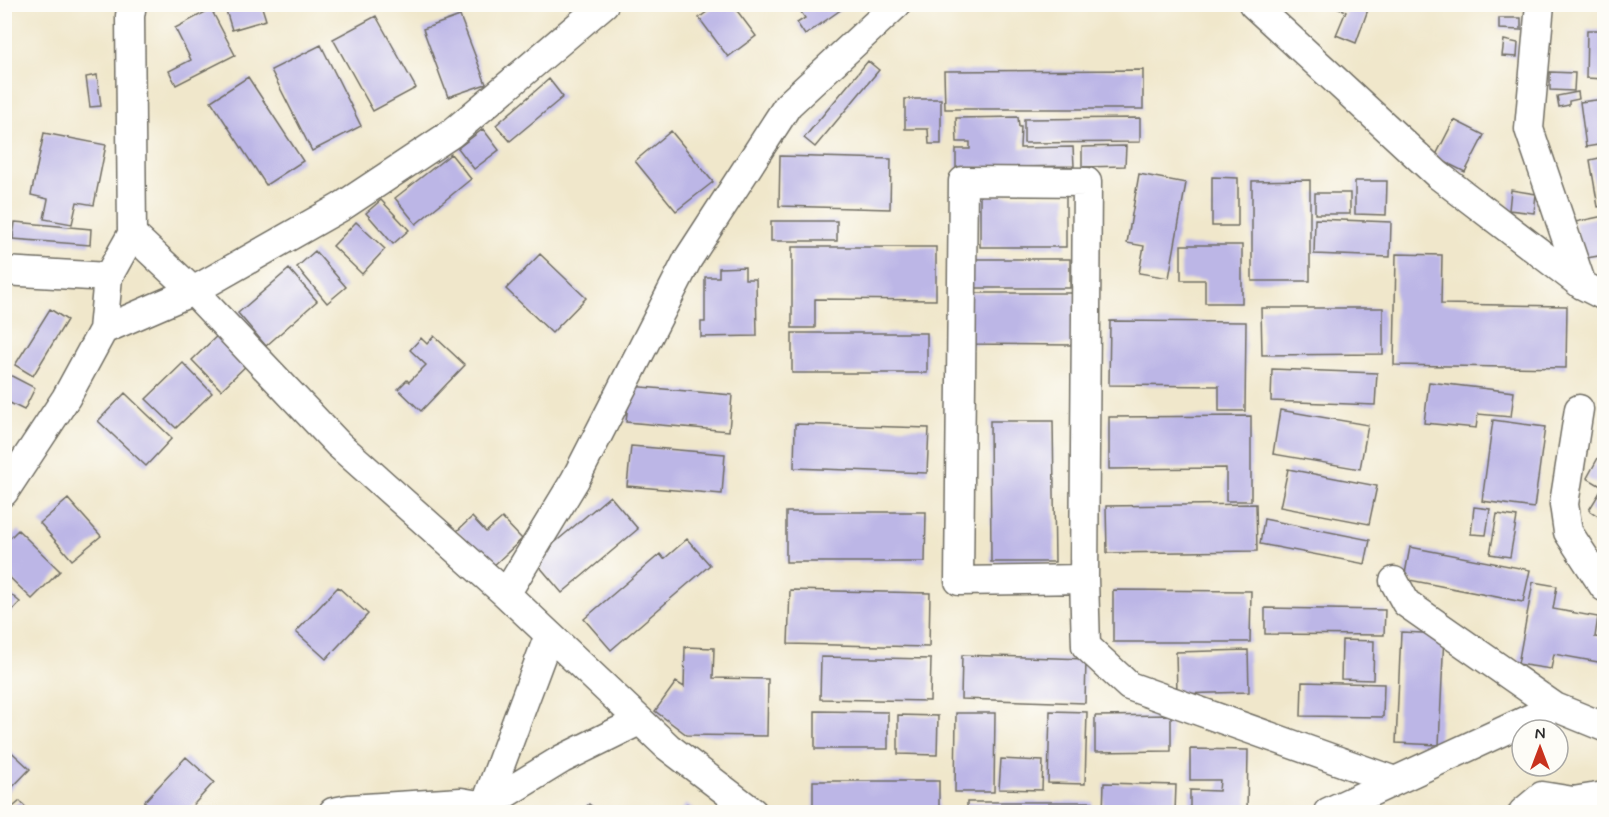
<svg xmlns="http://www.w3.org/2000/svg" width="1609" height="817" viewBox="0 0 1609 817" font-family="Mynerve,sans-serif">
<rect width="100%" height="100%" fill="#fdfcf7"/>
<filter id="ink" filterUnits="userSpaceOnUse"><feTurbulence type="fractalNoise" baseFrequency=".0167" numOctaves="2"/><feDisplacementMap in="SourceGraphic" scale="12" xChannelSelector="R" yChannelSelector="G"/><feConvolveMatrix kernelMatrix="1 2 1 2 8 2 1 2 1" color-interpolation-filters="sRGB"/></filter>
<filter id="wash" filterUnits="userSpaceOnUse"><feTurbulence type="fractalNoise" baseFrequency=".008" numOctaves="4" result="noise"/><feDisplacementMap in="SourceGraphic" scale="24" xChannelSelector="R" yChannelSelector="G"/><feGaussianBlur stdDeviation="1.35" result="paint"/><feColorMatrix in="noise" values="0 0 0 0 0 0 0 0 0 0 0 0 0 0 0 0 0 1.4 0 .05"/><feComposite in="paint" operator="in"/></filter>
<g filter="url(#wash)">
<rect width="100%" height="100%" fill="#f0e7cb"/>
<g id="blocks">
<path fill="#bcb6e6" d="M224,4H261L266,20L232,30Z
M717,4H732L756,36L728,57L699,18Z
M799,4H849L805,35L797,23L805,18L797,6Z
M1370,4L1356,43L1336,35L1346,11L1330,4Z
M211,9L235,55L176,85L169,71L191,60L175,28Z
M376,16L416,88L373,111L333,39Z
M460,16L486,84L448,97L423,29Z
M1499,18H1521V30L1499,29Z
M1587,30H1604V79L1586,78Z
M1504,40L1518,43L1517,57L1502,56Z
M321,45L361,126L312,151L271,70Z
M868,61L879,70L815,147L804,138Z
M1143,70V109H945L944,71Z
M1550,72L1575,73L1574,91L1550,90Z
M97,75L101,106L90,107L86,77Z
M248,77L303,161L266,185L211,101Z
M549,79L563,97L510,141L496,125Z
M1578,92L1579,99L1569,101V105L1559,107L1557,96Z
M905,99H941V144H929L928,129H905Z
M1604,99V144L1586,147L1580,102Z
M1018,117L1019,127H1021L1020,148L1073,147L1074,166L956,168V149H970V142H957L956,118Z
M1140,118V142L1024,143V119Z
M1454,120L1484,135L1465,172L1435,157Z
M483,129L499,150L474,169L458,148Z
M671,131L713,182L676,211L635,161Z
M44,133L106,145L94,205L77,202L72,224L44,219L48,199L31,195Z
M1126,146L1125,166L1082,167V147Z
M451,154L471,179L416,224L395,198Z
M780,156L891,159L890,209L779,206Z
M1604,157V206L1598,207L1590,160Z
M1139,174L1186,183L1169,278L1139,273L1144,246L1127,243Z
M1212,177L1238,178V226H1212Z
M1310,180V281H1252V181Z
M1355,181H1387L1386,215L1355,214Z
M1511,190L1536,194L1534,213L1509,210Z
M1315,193H1350V214H1315Z
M980,195L1066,196V247H980Z
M381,200L409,230L393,244L366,213Z
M1604,216V255L1581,259L1575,222Z
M1315,219L1391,222L1390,257L1314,254Z
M771,221H837V241H771Z
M15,222L91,229L90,245L13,239Z
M356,222L385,249L362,274L333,246Z
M1181,245H1242V303H1205V280H1181Z
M792,247H936V300L815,299V328H792Z
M315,251L346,287L327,303L297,267Z
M540,254L586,298L552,333L506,289Z
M1396,254L1442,255L1441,304L1567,306L1566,368L1394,365Z
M967,259H1070V288H967Z
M745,267V279H756L757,336L701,337V322H705V277H719V268Z
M289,269L317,301L266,346L238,313Z
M968,293H1076V345L968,344Z
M1261,308H1383V354L1262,355Z
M50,309L67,320L33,376L15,365Z
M1110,321L1246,322L1245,411H1219V386L1109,385Z
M223,330L252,360L221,390L192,360Z
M792,333H927V373H792Z
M434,336L465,365L421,411L398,389L407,380L409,382L426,365L410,350L421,338L427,344Z
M183,363L212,393L176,428L146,399Z
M1272,369L1377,373L1375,405L1271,401Z
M4,372L35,388L24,410L4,400Z
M1429,382L1514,392L1511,417L1478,414L1476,428L1424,423Z
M630,386L732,395L729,431L626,422Z
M125,393L172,438L146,466L98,421Z
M1280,410L1368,425L1360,469L1273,454Z
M1251,416V501H1226V468L1109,469V417Z
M1493,420L1545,427L1534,508L1482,501Z
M990,421H1053L1055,562H991Z
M795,424L929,428L927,473L794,468Z
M631,446L725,454L722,494L627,486Z
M1604,447V488L1587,478Z
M1288,469L1377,486L1369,524L1280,507Z
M1600,492L1604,495V520L1589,510Z
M610,496L638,529L562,593L534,560Z
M68,499L101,536L72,560L40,523Z
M1256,504L1257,551L1107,553L1106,506Z
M1474,507L1490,509L1486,535L1471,534Z
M786,512H926L925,562H786Z
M1497,514L1517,517L1510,557L1490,554Z
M472,517L486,532L502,518L522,539L491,568L457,531Z
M1264,519L1370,540L1365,564L1260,544Z
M18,530L60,571L32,599L4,572V544Z
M687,539L710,565L611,650L584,619L660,554L664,559Z
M1410,547L1530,570L1523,602L1404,579Z
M1533,582L1557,586L1553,609L1598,617L1595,637L1604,638V663L1554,654L1551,669L1518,664Z
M338,587L368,614L326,659L296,632Z
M4,589L20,602L4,619Z
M790,590L930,593L929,647L788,644Z
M1113,590L1251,591L1250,642H1113Z
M1265,608L1385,610L1384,635L1265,634Z
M1401,632L1444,634L1439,745L1396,743Z
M1342,640L1374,641L1373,680L1341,679Z
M685,647L714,648L713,678L768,679L767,736L687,735L655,711L676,682L684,687Z
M1248,650L1249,692L1177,694L1176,652Z
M962,655L1086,659L1085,703L961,699Z
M821,657L931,659L930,701L820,699Z
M1302,682L1384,684L1383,717L1301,716Z
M815,711L888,712V749H815Z
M1050,711L1087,712L1085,784L1048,783Z
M956,713H995L994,792H955Z
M898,715L938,716L937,755L898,754Z
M1171,715V751L1095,752V716Z
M4,745L30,769L4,796Z
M1190,749L1248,750L1247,812H1190V790L1219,791L1220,780H1190Z
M186,757L214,782L187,812H155L144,802Z
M1001,759L1043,761L1042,790L999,789Z
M813,781H939V812H813Z
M1104,783L1176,785L1175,812H1103Z
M20,801L30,812H7Z
M967,802H1093V812H967Z
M589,804L599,812H581Z
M687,804L698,812H680Z"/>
</g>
</g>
<g filter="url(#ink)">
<use href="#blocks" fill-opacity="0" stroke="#706d63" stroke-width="1.5"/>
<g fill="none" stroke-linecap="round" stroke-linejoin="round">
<g stroke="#706d63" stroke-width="31">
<path id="minor" d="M1253,4L1438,175L1582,285L1604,296
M1540,4L1529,129L1582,285
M132,234L193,291L338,444L506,594L668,747L753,812
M4,271L108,277
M103,330L193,291L341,207L451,134L604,4
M1579,409L1564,504L1568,532L1604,587
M4,492L66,398L103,330L108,277L132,234L130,16L132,4
M1084,579L1087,182L963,181L959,581L1084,579L1086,646L1129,686L1395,781
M1394,581L1406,603L1555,707L1604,727
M506,594L575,480L688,259L788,105L897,4
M333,812L349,809L461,802L485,806L549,635
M482,812L485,806L562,759L639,721
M1328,812L1555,707
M1523,812L1542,796L1573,801L1604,796"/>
</g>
<use href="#minor" stroke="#fff" stroke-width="28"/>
</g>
</g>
<rect width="1609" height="817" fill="none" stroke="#fdfcf7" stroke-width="24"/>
<g transform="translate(1540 748)"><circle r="28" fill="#fdfcf7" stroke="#a9a8a5" stroke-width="1.5"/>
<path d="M0-4.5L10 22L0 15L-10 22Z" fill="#c8321e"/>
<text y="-9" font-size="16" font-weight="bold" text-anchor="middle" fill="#2b2b2b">N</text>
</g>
</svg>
